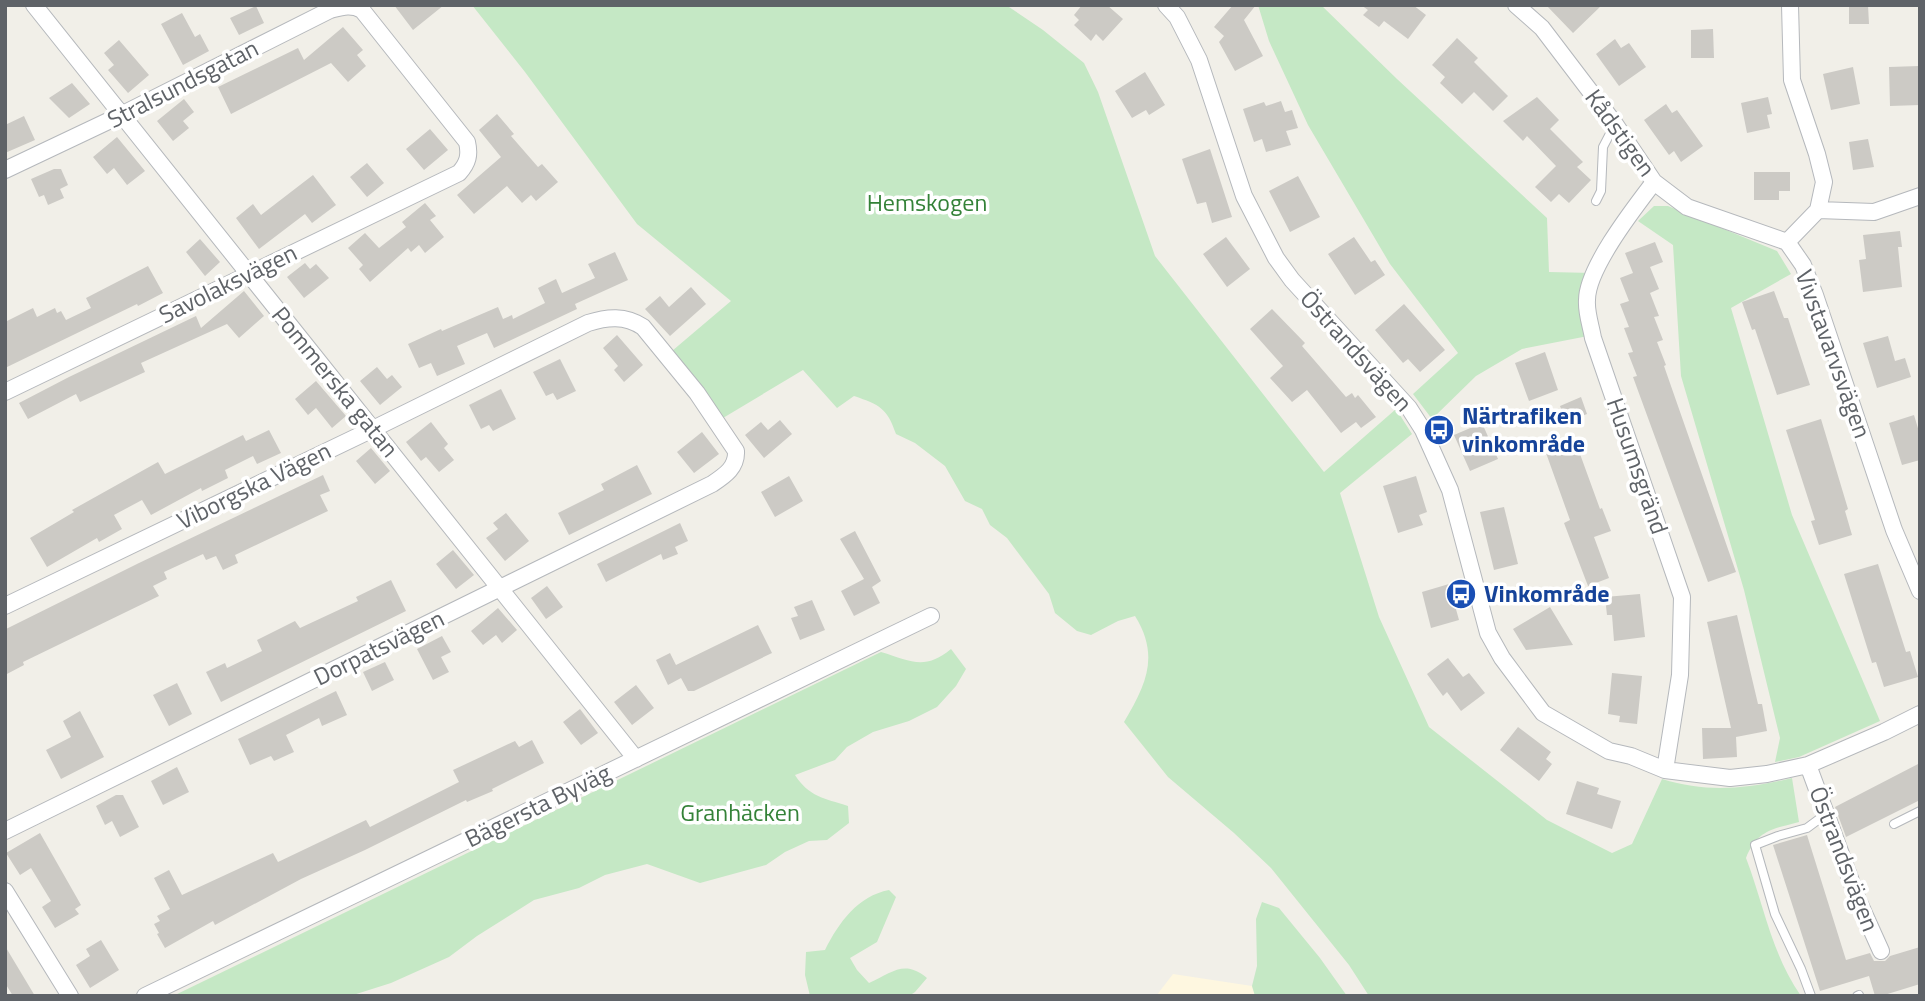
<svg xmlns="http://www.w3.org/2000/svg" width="1925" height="1001" viewBox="0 0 1925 1001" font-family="'Titillium Web',sans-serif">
<rect width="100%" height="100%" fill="#f1efe8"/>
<path fill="#fef7e0" d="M1173,974L1252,986L1255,996H1156Z"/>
<path fill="#c5e8c5" d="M472,5H1006L1043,30L1084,63L1098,92L1155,256L1324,472L1396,409L1412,434L1340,493L1379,617L1429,727L1547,820L1612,853L1632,844L1662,779C1707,793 1746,789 1792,778L1799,822C1773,829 1757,830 1746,858C1764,905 1771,953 1801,996H1369L1349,965L1271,868L1234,833L1168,777L1124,722C1146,685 1160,656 1135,616L1118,621L1091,635L1077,631L1055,613L1049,594L1007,538L990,525L982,509L965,501L945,466L915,443L896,434C887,408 880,405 854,396L837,408L803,370L723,418L672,351L731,301L637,224L525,72Z
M1258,5H1321L1397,79L1547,218L1549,272L1593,273L1588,336L1522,349L1476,376L1432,419L1413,394L1458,353L1390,264L1308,125L1269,41Z
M1654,206H1668L1777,251L1791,274L1731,308L1792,515L1880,721L1799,757L1775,762L1780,738L1744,590L1681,376L1673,245L1638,221Z
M951,649L966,669L956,686L937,707L909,721L873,732L847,747L835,760L795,775C809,797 824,798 848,806L849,823L827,840L809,841L785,852L766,865L700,883L647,864L605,875L579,888L534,900L477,936L449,957L391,983L350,996H173L881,652C911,661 924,671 951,649Z
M889,890L896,897L877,942L850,958L857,970L869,983C892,973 904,959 927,978L915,992L909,996H810L805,975L806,952L825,950C839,922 858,896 889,890Z
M1262,902L1279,908L1320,958L1347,996H1255L1252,986L1257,966L1256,919Z"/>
<path fill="#cccac5" d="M394,5H444L413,30Z
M1082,5H1107L1123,19L1103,41L1096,34L1091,41L1074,25L1079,20L1074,15Z
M1233,5H1256L1244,20L1263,56L1235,71L1219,42L1224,36L1214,27Z
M1361,5H1413L1426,15L1408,39L1384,21L1379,27L1363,15L1368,10Z
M1546,5H1602L1573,33Z
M1849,5H1868L1869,24H1849Z
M256,6L264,23L239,35L230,18Z
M182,13L195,37L200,34L209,51L183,65L161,24Z
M343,27L363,50L357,55L366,66L348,82L331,63L231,114L218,87L298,48L304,60Z
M1713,29L1714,58H1691V30Z
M1457,38L1478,58L1474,62L1508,96L1493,111L1474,92L1462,104L1440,83L1445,77L1432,65Z
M1615,39L1621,48L1629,43L1646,67L1619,86L1596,54Z
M119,40L149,75L128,93L108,70L114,65L104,53Z
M1919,66L1920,105L1890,106L1889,67Z
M1853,67L1860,104L1831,110L1823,74Z
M1145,72L1165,105L1149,115L1146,110L1132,118L1115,91Z
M72,83L90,104L69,118L49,98Z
M1537,97L1559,120L1550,129L1583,162L1577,167L1591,180L1569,203L1559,194L1551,202L1535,187L1556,166L1527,136L1523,141L1503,121Z
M1768,97L1772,114L1767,115L1770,128L1747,133L1741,103Z
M184,99L194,112L183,121L189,128L173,141L157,121Z
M1281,101L1285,112L1292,110L1298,128L1286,131L1291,145L1266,152L1262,139L1254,142L1243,109L1264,102L1266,106Z
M1666,104L1672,113L1677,110L1703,146L1681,162L1674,151L1669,155L1644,120Z
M497,114L514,134L511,136L538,167L542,164L558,182L536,201L531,195L522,203L507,186L474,214L457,195L501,157L479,130Z
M24,116L35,140L5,153V125Z
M430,129L448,150L424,170L406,149Z
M117,137L145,171L127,185L114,168L107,174L93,157Z
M1868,139L1874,167L1853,170L1849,142Z
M1210,149L1232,217L1212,223L1206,202L1197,204L1182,159Z
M367,163L384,183L367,197L350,177Z
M54,169H61L68,185L60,189L64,198L48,205L44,195L39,197L31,179Z
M1754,172H1790V191H1779V200H1754Z
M313,175L336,205L312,223L305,214L259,249L236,218L253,204L261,215Z
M1298,176L1320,217L1290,232L1269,191Z
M425,203L436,216L430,220L444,237L425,253L419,245L411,252L408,248L370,282L359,269L363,265L348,248L365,233L379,248L406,227L402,222Z
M1900,231L1902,247H1898L1902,287L1863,292L1859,260L1866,259L1863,235Z
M1226,237L1250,269L1227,287L1203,254Z
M1354,237L1371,262L1375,260L1385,275L1355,295L1328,254Z
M200,239L220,262L205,276L186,252Z
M1655,242L1663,262L1650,267L1659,289L1650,293L1659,316L1654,317L1663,340L1657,342L1666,365L1664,366L1736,572L1708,582L1633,377L1637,376L1628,353L1633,352L1624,328L1629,327L1620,304L1629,301L1620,278L1633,273L1625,253Z
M615,252L628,280L575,304L577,309L494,348L487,333L457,346L465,364L437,376L431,363L419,368L408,344L441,329L442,331L498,307L503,319L512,315L513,319L545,303L538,288L556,279L562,293L595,278L588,264Z
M305,263L310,269L316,264L329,278L304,298L287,277Z
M148,266L163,293L138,306L137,304L5,368V322L33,308L37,317L55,308L57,313L61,311L66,320L91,308L86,298Z
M691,287L706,304L670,336L645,309L660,296L669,307Z
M244,291L264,316L239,338L227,324L141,363L145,372L80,402L76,394L28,419L19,403L69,377L196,316L201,328Z
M1774,291L1784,318H1788L1810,385L1777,395L1755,329L1752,330L1742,302Z
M1404,304L1445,350L1420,372L1408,359L1403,363L1375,330Z
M1272,309L1305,343L1302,346L1346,397L1352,393L1355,398L1358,395L1376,417L1361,428L1356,422L1341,433L1307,390L1292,402L1270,378L1283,366L1250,329Z
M617,335L643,365L624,382L614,370L618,366L603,348Z
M1888,336L1895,361L1905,358L1911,377L1877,388L1863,343Z
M1545,352L1558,390L1529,401L1515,363Z
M560,359L576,391L557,400L553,393L546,396L533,372Z
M377,367L387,379L392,375L402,387L380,405L360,381Z
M316,381L346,416L332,428L316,408L308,415L295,399Z
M501,389L516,419L493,431L489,425L481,429L469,405Z
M1581,397L1587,414L1566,422L1560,406Z
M1914,415L1920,435V460L1902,465L1889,423Z
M1821,419L1848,509L1845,511L1852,535L1819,545L1811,521L1815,520L1786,430Z
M780,420L792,434L764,458L745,435L761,422L768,430Z
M431,422L448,444L444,448L454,460L439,472L426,457L421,461L406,442Z
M1482,423L1498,459L1470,471L1454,435Z
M269,430L281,453L257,464L253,456L225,470L228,478L202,491L201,488L151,515L142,500L114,515L122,529L99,542L97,538L47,567L30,538L74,512L72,510L158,462L165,474L243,435L246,441Z
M702,432L719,454L694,473L677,452Z
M1576,443L1600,509L1602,508L1611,531L1594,537L1609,578L1588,586L1564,523L1570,520L1546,453Z
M371,448L390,471L375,484L356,461Z
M637,465L652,494L569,535L558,513L604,490L601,484Z
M323,475L330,491L320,495L328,511L235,555L238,563L223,570L216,556L206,560L203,554L164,572L167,579L153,586L159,596L23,662L24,665L5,675V628L6,629L139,563Z
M789,476L803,501L775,517L761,492Z
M1416,476L1427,512L1419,515L1423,525L1398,533L1383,486Z
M1504,507L1518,564L1494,570L1480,512Z
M506,513L529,541L505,561L486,538L498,529L493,523Z
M680,523L688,541L675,547L678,554L663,560L661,554L606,582L597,564Z
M855,531L881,581L872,587L880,603L854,616L841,591L864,579L840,539Z
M453,550L474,575L456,589L436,564Z
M1878,564L1906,652L1910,651L1918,677L1884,687L1876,662L1872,663L1844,574Z
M391,580L406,611L221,702L206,672L225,663L227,668L262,651L257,640L295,621L300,628L358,601L356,597Z
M1449,584L1459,620L1431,628L1422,592Z
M547,586L563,607L546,619L531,598Z
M1640,594L1645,637L1614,641L1612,615H1607L1605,597Z
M812,600L825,630L800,640L791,618L798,616L794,607Z
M1550,607L1573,645L1526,650L1513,629Z
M498,608L517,630L502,643L496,635L483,645L471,631Z
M1737,615L1758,704H1762L1767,731L1736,737L1737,757L1703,759L1702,728H1731L1707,622Z
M758,625L772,653L694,691H688L681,678L668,685L656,660L670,653L676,665Z
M442,636L451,652L441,657L449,672L433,680L417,649Z
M1448,658L1463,677L1469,673L1485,693L1461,711L1447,692L1443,696L1427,674Z
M385,662L394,680L372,691L363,672Z
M1612,673L1642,676L1637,724L1619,722L1620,716L1608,714Z
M177,683L192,714L169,726L153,695Z
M636,685L654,708L632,725L614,702Z
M336,691L347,715L322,726L319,718L286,735L294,752L274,761L271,756L250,765L238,739Z
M580,709L598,733L581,745L563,722Z
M80,711L104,757L61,779L46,750L71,737L63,721Z
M1518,727L1551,752L1546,759L1552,764L1539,781L1500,750Z
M532,740L544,763L492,789L493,791L467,802L466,800L365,850L301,879L215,925L213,921L165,948L157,934L159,933L154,924L160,921L157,916L170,909L154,878L169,870L182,895L273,853L278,862L366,820L370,827L459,782L453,770L515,741L519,747Z
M1920,763V800L1846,837L1835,807Z
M177,767L189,792L163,805L151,781Z
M1577,781L1599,788L1597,794L1621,801L1612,829L1566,814Z
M116,795H123L139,827L120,837L112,821L105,825L96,806Z
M40,833L81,905L75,909L79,914L55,928L42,907L51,901L31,868L20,875L6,853Z
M1807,835L1846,960L1870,953L1874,961H1885L1890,956L1920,947V984L1881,996H1875L1869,976L1820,991L1773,845Z
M101,940L119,970L90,988L76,965L90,956L86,949Z
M5,946L35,996H13L5,983Z"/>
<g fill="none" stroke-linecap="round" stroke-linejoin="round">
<g stroke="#b5b8bc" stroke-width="10">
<path id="lane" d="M1596,201L1601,191L1603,147L1615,124
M1894,824L1920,811
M1811,996L1801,969L1775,914L1755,845L1778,836L1807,828L1826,814
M1857,996L1859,995"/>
</g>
<g stroke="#b5b8bc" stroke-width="18">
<path id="street" d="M34,5L636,759
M1166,5L1177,17L1199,60L1244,196L1276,258L1292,280L1409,408L1423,430L1450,490L1488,633L1502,658L1543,713L1609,751L1631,756L1665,770L1730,778L1767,774L1808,765L1884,732L1920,714
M1516,5L1542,28L1615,124L1654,182L1687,207L1787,242
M1790,5L1792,80L1817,154L1824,182L1818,210L1787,242L1803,265L1815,295L1894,530L1920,591
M5,170L121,115L330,10C342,7 351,4 362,10L467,142C470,155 468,163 459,173L5,392
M1654,182C1635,207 1587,268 1587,300C1586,312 1591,326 1593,338L1682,597L1680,675L1665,770
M1818,210L1874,212L1920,196
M5,606L373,429L588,323C607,317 625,315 643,327L697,393L736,451C737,468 724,476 712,484L5,831
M1808,765L1858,900L1881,951
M5,891L70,996
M145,996L931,616"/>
</g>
<use href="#lane" stroke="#fff" stroke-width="8"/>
<use href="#street" stroke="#fff" stroke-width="16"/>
</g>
<defs>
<g id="bus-disc" transform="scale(1.575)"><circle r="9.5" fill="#1a4fb4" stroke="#fff"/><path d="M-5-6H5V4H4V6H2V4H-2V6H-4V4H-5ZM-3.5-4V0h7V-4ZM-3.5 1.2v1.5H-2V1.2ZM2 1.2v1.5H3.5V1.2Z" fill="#fff"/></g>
</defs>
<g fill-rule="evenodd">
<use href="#bus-disc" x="1439" y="430"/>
<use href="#bus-disc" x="1461" y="594"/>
</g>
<g text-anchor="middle" stroke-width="7" stroke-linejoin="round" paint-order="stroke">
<g font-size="24" fill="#5f6368" stroke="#fff">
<text transform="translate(183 84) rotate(-27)" y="8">Stralsundsgatan</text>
<text transform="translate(1620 133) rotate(54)" y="8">Kådstigen</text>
<text transform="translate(228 284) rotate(-26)" y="8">Savolaksvägen</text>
<text transform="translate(1356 351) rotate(48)" y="8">Östrandsvägen</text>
<text transform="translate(1833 354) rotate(70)" y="8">Vivstavarvsvägen</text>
<text transform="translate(335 382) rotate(51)" y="8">Pommerska gatan</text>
<text transform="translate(1637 466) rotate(71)" y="8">Husumsgränd</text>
<text transform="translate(254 486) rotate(-26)" y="8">Viborgska Vägen</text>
<text transform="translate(379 648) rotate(-26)" y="8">Dorpatsvägen</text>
<text transform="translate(538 806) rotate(-26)" y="8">Bägersta Byväg</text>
<text transform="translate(1844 859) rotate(69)" y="8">Östrandsvägen</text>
</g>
<g font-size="24" fill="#348238" stroke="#fff">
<text x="927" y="211">Hemskogen</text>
<text x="740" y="821">Granhäcken</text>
</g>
<g font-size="24" font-weight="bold" fill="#164399" stroke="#fff" text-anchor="start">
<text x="1462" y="424">Närtrafiken<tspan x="1462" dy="28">vinkområde</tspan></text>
<text x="1484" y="602">Vinkområde</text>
</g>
</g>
<rect width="1925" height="1001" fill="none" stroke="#5f6368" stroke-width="14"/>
</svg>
